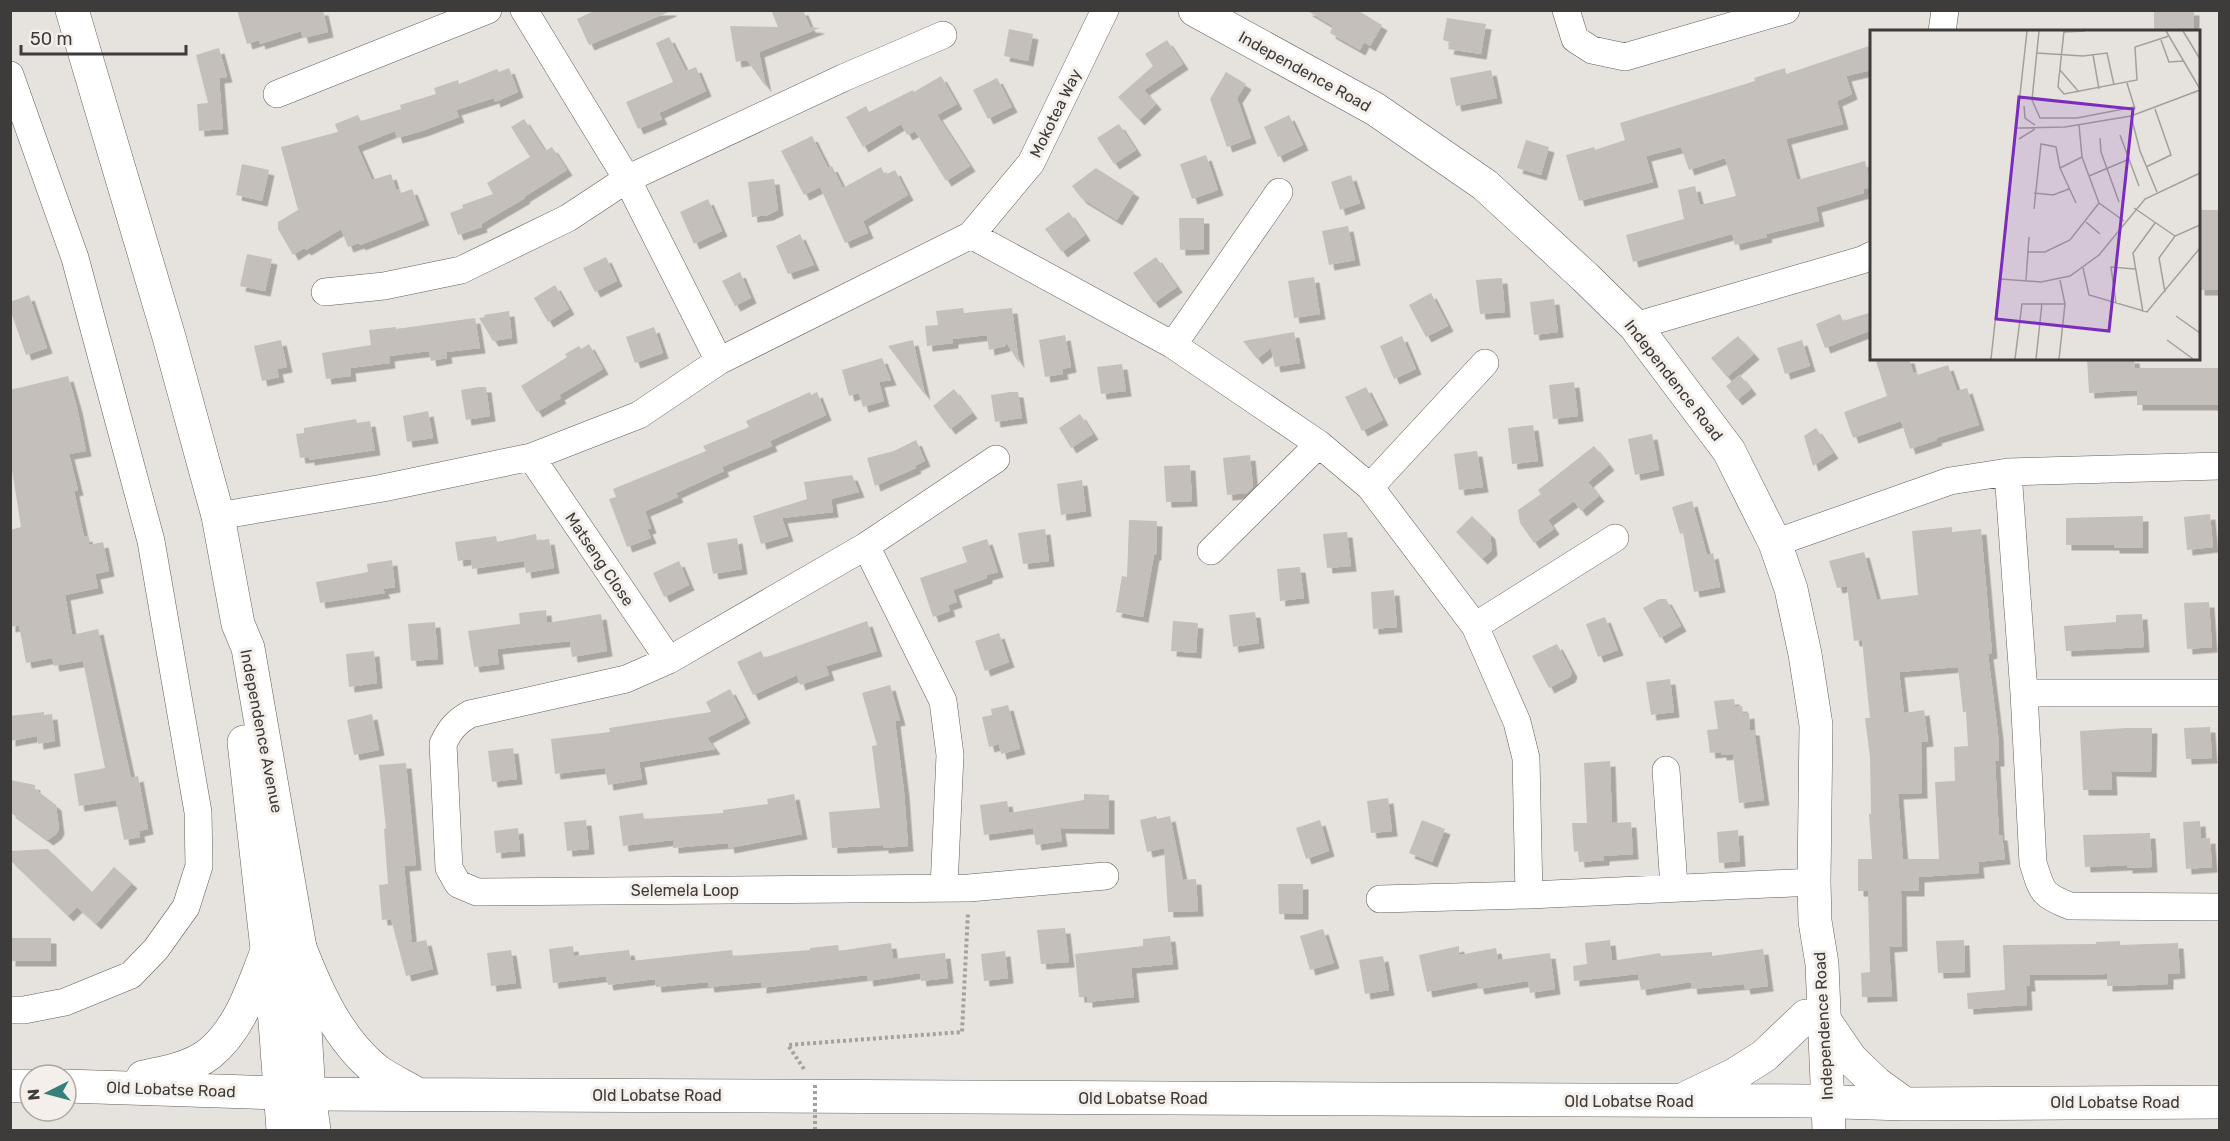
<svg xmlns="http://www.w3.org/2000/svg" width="2230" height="1141" viewBox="0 0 2230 1141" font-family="Rubik,sans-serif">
<defs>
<filter id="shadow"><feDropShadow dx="5.5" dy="5.5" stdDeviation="0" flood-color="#0004"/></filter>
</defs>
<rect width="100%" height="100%" fill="#e6e2dd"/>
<path fill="#c4bfba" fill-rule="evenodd" filter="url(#shadow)" d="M237,10H323L328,32L303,38L301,31L260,44L259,40L247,44Z
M596,10H671V11L589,45L577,19Z
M771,10H803L810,27L820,28L759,52L766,87L747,60L736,62L730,26L778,27Z
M1306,10H1357L1382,25L1370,46L1364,42L1360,50L1330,33L1333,26Z
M2154,10H2194V32H2154Z
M1447,18L1486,24L1481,54L1448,49L1450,42L1443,40Z
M1009,29L1033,34L1028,61L1004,56Z
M669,37L686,71L696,67L706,91L659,113L662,119L638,129L626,102L673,82L656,43Z
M1167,40L1183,64L1144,90L1156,104L1139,120L1118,97L1153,66L1145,54Z
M1872,45V70L1846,76L1852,94L1837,101L1843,124L1786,139L1797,180L1865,161L1872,187L1863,189L1864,193L1816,207L1819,221L1766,234L1767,237L1735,245L1732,234L1633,262L1626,235L1684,219L1678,190L1695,186L1700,205L1736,196L1725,158L1689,170L1681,147L1646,156L1653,182L1579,201L1566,155L1594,147L1595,150L1625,140L1620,123L1755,81L1754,78L1785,68L1786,74Z
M219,48L227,77L219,78L223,129L199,131L197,104L208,103L196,55Z
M509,68L518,92L495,102L494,98L456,110L459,117L422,131L397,138L395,131L357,146L372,180L391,174L396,190L399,189L401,193L412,189L424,220L360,245L359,243L348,247L341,229L306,250L304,248L293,255L278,229V222L298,210L281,147L338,132L335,124L358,115L361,121L401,109L400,105L436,94L434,88L458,80L459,84L497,69L499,72Z
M1491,70L1497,98L1456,106L1450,78Z
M1226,72L1246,84L1237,98L1251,138L1227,147L1210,99Z
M941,76L957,104L937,115L970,166L946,181L915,131L907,135L901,124L863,147L846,117L866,106L869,112L913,90L914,92Z
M997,78L1012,107L988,119L973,90Z
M1289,115L1303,145L1278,157L1264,127Z
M524,119L545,151L552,147L567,170L524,197L525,198L481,224L482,227L458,235L450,213L463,208L462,205L493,194L487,183L530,157L511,127Z
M1119,124L1136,150L1114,164L1097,138Z
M812,136L828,168L832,166L843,188L881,167L885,175L895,170L908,195L863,221L868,233L845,243L820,187L804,195L781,151Z
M1526,140L1549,147L1541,175L1517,168Z
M1206,155L1218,190L1192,199L1180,164Z
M242,164L269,170L262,201L236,195Z
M1096,168L1134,192L1117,220L1081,198L1072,186Z
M1351,175L1360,203L1340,210L1331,182Z
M774,179L778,210L768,215L752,217L748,182Z
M708,199L722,231L694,244L680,212Z
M2200,210H2220V290H2199Z
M1069,212L1085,235L1062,252L1045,229Z
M1179,218H1204V249L1180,250Z
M1348,226L1355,260L1329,265L1322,231Z
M800,234L814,265L788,274L776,246Z
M247,254L272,259L265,291L240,286Z
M606,257L617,281L595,292L583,268Z
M1156,257L1177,287L1154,303L1133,273Z
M740,272L751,298L735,306L722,281Z
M1314,277L1320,314L1294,318L1288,281Z
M1502,278L1505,312L1480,314L1476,280Z
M555,285L569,309L548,322L534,298Z
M1431,293L1448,326L1426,337L1409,305Z
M29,295L47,348L26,355L10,309V302Z
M1554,299L1558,332L1534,335L1530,302Z
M963,308L964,313L1012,308L1019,363L1006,342L1005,346L989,350L987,335L953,339V343L927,346L925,326L938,325L936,311Z
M509,311L512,338L493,341L479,318L485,317L484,315Z
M1872,312V330L1825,348L1816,324L1840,314L1843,321Z
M475,318L480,348L446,352L447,358L431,361L429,351L389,356L390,363L350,368L351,376L326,379L322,353L371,345L369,330L396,327V329Z
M654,327L663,353L635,363L626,337Z
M1294,332L1300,363L1275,367L1271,348L1257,359L1243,341Z
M1065,335L1071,367L1062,369L1063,374L1045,377L1039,340Z
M1402,336L1416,369L1394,379L1380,346Z
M1738,336L1754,354L1727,377L1711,358Z
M281,340L287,367L277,369L279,377L262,381L254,346Z
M913,340L925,395L888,346Z
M1802,340L1810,366L1785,374L1777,348Z
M589,344L603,369L559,395L561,398L537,412L521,386L567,357L565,354L579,346L581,349Z
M882,358L891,380L879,382L884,401L863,407L859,393L849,396L842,370Z
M1875,358H1909L1913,373L1916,372L1917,375L1948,365L1957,391L1967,388L1979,425L1936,438L1937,440L1910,449L1901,421L1853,438L1844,412L1887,396Z
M2087,358H2134L2135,368H2219V405H2137V390L2089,393Z
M1122,364L1126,391L1101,394L1097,367Z
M1740,375L1751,389L1737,400L1726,386Z
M68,376L77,407L86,451L69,454L78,490L74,491L84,537L87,536L89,545L103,542L109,571L95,574L98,588L65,595L72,635L98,629L131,778L138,776L148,829L139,831L140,837L124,840L116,800L79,806L74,774L105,768L83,661L54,666L52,658L26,663L19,625L10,627V530L21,527L10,457V390Z
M1574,382L1578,416L1553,419L1549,385Z
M479,387H486L490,416L466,420L461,390Z
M1366,387L1383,420L1362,431L1345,397Z
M954,389L972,413L950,429L933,406Z
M810,392L811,395L817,392L826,415L770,441L772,446L722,467L724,471L676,493L678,497L645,511L651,528L647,529L651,538L627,547L609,499L616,497L613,489L706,451L703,446L749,427L746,421Z
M1010,392H1018L1022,418L995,422L991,395Z
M428,411L433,438L407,442L403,416Z
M1080,414L1093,434L1071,448L1059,428Z
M356,419L357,423L370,421L375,450L309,460V457L300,458L296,434L304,433V428Z
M1533,425L1538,461L1512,464L1508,428Z
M1816,428L1833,453L1813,466L1804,436Z
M1652,434L1659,470L1635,475L1628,439Z
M916,440L925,461L915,466L916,468L875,486L867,458L894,451Z
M1594,446L1609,465L1588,482L1599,496L1581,511L1574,501L1548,520L1554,529L1534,543L1520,523L1518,510L1541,494L1538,490Z
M1477,451L1483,487L1459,490L1454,454Z
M1250,455L1253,487L1247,493L1227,495L1223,458Z
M1190,465L1192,501L1166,502L1164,466Z
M852,475L859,492L831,499L833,512L782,518L788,536L761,544L753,516L807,499L804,482Z
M1082,480L1086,511L1061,515L1057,484Z
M1692,501L1707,555L1713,553L1720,587L1694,592L1683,533L1680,534L1672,507Z
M2210,514L2213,547L2187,550L2184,517Z
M1472,516L1490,534L1492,550L1482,559L1456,532Z
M2143,516V548H2114V545H2066V518Z
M1129,520L1157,521L1156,555H1154L1143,617L1116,612L1122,576L1127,577Z
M1952,527V532L1981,529L1992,653L1988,654L1998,734L1999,761H1995L1999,835H2002L2005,859L1978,862L1979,873L1919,877V891H1901L1902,946L1889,947L1892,996L1862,997L1861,973L1870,972L1868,891H1858V859H1872L1869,814H1871L1870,757L1865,718H1870L1862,640L1854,641L1847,586L1837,588L1829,561L1864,552L1877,600L1918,595L1912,531ZM1958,667L1963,712H1966L1968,746L1954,747L1955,781L1935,782L1939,859H1903L1898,794L1922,793L1921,742L1928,741L1924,710L1904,713L1899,672Z
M1045,529L1049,561L1023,564L1018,533Z
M1347,532L1351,566L1327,568L1323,534Z
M536,534L537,541L549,539L554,568L526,573L524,561L472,569L471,559L458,561L455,542L496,536L497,542Z
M737,538L742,569L713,574L707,543Z
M987,539L998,572L987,575V578L953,590L957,602L948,605L950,611L933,617L920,578L967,562L962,547Z
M392,560L395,587L383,589L385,593L320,603L316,582L368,572L367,564Z
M679,561L689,585L664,597L653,573Z
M1300,567L1304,598L1280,601L1277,569Z
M1394,590L1397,627L1373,629L1371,592Z
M1659,599H1666L1681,626L1660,638L1643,608Z
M2209,602L2212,647L2187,649L2184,603Z
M546,610L547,623L601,614L607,651L572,657L570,641L497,649L499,664L474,667L468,631L520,624L519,613Z
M1255,612L1259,643L1233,647L1229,615Z
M2142,614L2144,647L2066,651L2064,626L2116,622V615Z
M1605,617L1618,650L1598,657L1586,624Z
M867,621L877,651L826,666L829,675L800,685L797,675L753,695L737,662L761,651L764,658Z
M1173,621L1198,623L1196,653L1171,651Z
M435,622L438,659L411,661L408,624Z
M999,633L1009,662L985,671L975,641Z
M1557,644L1572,672L1570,677L1549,688L1532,656Z
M374,651L377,683L349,687L346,654Z
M1670,679L1674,712L1651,715L1646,682Z
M890,685L900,720L895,721L904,791L908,846L883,848V845L832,848L829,812L880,808L872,746L877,745L862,693Z
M730,689L745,718L707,738L715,749L639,762L642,779L608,785L605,768L555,774L551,739L610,732L609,728L711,712L706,702Z
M1734,699L1735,707L1742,706L1743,714L1749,713L1750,730H1754L1764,800L1739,803L1733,754L1721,755V752L1710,753L1707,730L1718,729L1714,701Z
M1008,705L1020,749L1001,754L999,744L989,747L982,717L992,715L991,709Z
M44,712V715L52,714L55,741L38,744L37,736L10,741V716Z
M372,714L379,750L354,755L347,720Z
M2210,727L2212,758L2186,759L2184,728Z
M2126,728H2152L2151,772L2111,771L2112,790H2083L2080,731Z
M513,748L517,779L492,782L488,751Z
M1610,761L1612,823L1631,822L1633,854L1604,856V860L1579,862L1578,851L1574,852L1572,823H1587L1584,763Z
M406,763L416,865L404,866L412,943L426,940L433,969L406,976L391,919L382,920L379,885L388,884L384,829L386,828L379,765Z
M10,780L35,785V789L56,805L59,829L56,834L48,840L10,812Z
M794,794L802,834L729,848L728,843L673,848V840L623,846L619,816L643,813L644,819L723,813V810L768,804L767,799Z
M1084,794L1109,795V829L1060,828L1062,841L1036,845L1033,828L984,835L980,805L1007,801L1009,813L1084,800Z
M1388,798L1392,831L1371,833L1367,801Z
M1156,816L1157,819L1170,816L1183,880L1196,879L1198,911L1168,912L1164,848L1147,852L1140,820Z
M586,820L589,849L567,851L564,822Z
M1320,820L1329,851L1306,859L1296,828Z
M1422,820L1445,829L1432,862L1409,853Z
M2200,821L2201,839L2210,838L2212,867L2186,869L2183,822Z
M518,828L520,851L496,853L494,831Z
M1738,830L1740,861L1719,863L1717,832Z
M2150,833L2152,867L2127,868V865L2085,867L2083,835Z
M48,849L92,892L114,867L132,883L96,924L77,907L68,916L10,860V851Z
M1278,884H1303V914H1279Z
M1065,928L1069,962L1041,964L1037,930Z
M1323,929L1334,963L1310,970L1300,936Z
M1170,936L1173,964L1131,968L1134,997L1087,1002V997H1079L1075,954L1143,946V939Z
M10,938H51V961H10Z
M1610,940L1612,961L1660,953L1661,956L1712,952V956L1763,949L1768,986L1745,989L1744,984L1692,989L1691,982L1641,990L1638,974L1574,981L1573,966L1587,964L1585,943Z
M1964,940L1965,972L1938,973L1936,941Z
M2120,941V945L2178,943L2180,973L2168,974V984L2107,986V974L2029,975L2030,986H2026L2027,1005L1968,1009L1967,993L2005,990L2003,945L2096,944V942Z
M891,943L893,959L945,953L948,978L921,981L920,973L868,981L867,975L761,988V982L709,987L708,982L656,987L655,979L608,985L606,976L553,983L549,949L573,946L574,956L629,950L631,961L732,950L733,956L810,950V948L838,945L839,951Z
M1459,946V955L1496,948L1498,960L1550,953L1555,989L1530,993L1528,981L1479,989L1477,982L1427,992L1419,955Z
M511,950L516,983L491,986L487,953Z
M1005,951L1008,978L984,981L981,954Z
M1383,956L1389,990L1365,994L1359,960Z"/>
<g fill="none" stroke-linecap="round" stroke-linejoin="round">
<g stroke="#635f5b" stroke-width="28">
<path id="street" d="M524,10L627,179L719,361
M1566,10L1575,39L1592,50L1625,57L1786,10
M1942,32L1945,10
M10,75L75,258L151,541L198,812L199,866L186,907L156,949L131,975L65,1002L24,1010H10
M277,94L488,10
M971,235L1173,345L1319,444L1370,487L1475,626L1517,722L1526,758L1529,895
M325,292L384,286L461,270L568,218L627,179L843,78L943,35
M1635,326L1862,260L1872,255
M1173,345L1279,192
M531,457L669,660
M996,459L866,546L669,660L626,679L470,714C456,722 450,729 443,744L449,868L458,884L477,892L969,888L1105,876
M2008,472L2024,693L2033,863C2042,891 2041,895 2070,906L2220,907
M1370,487L1485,363
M218,516L383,488L531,457L639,415L719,361L971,235L1031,163L1105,10
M1775,543L1950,481L2008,472L2220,466
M866,546L943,701L950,755L944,888
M1211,551L1319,444
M1475,626L1615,538
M2024,693H2220
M1666,770L1674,887
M1380,899L1529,895L1814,882"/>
</g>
<g stroke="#635f5b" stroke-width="34">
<path id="secondary" d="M72,10L169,337L218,516L238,624L248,648L300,948L309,1094L314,1130
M1195,10L1375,109L1485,185L1585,277L1635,326L1729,451L1775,543L1791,589L1805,654L1816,725L1814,882L1815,921L1822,964L1829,1130
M244,742L275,1021L283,1130"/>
</g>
<g stroke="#635f5b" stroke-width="34">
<path id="primary" d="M300,948C317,992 338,1039 376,1070C388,1079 404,1086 417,1094
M1825,1021L1851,1059L1876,1083L1905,1104
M143,1077C164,1073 191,1068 209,1054C240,1029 252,989 266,954
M10,1086H30
M66,1086L309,1094L1808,1101L1905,1104L2220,1102
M1688,1097L1734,1075L1764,1056L1806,1016"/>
</g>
<path stroke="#a4a19d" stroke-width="4" stroke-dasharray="3 3" stroke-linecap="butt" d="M804,1069L788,1045L962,1032L968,912"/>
<use href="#street" stroke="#fff" stroke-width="27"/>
<use href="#secondary" stroke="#fff" stroke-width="33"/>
<use href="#primary" stroke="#fff" stroke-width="33"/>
<path stroke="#a4a19d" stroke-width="4" stroke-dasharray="3 3" stroke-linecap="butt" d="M815,1130V1085"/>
</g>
<g text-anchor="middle" stroke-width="6" stroke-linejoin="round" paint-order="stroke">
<g font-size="16" fill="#3e3c3a" stroke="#f4efea">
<text transform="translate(1305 71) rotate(29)" y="6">Independence Road</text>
<text transform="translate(1055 113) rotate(-64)" y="6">Mokotea Way</text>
<text transform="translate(1674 380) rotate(52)" y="6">Independence Road</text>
<text transform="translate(600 559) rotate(56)" y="6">Matseng Close</text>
<text transform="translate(262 731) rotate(79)" y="6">Independence Avenue</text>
<text x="685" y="896">Selemela Loop</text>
<text transform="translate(1823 1026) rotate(-93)" y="6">Independence Road</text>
<text transform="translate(171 1089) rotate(2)" y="6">Old Lobatse Road</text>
<text x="657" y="1101">Old Lobatse Road</text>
<text x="1143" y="1104">Old Lobatse Road</text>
<text x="1629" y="1107">Old Lobatse Road</text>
<text x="2115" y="1108">Old Lobatse Road</text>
</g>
</g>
<g transform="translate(1870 30)">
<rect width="330" height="330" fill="#e6e2dd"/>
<path fill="none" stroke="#a3a09c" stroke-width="1.5" d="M169,1L162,70L170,88H207L264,77M194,1L188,57L194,64L267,50L265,17L299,6M296,1L330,59M313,1L330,29M194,2L215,1M291,10L299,32L314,31M167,23L213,26L237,23L244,55M223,25L229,59M190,40L209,62M257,53L265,79M154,76L155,88L165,95M261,86L270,121L287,162M209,95L212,127L229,173L254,191M147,98L195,97L261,86L330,60M250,105L269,156M230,108L231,122L249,172M149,109L165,99M276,137L301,125L285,79M190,138L212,127M219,146L257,130M164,163L183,165L199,159M264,178L305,206M164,179L171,114L186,117L190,138L206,173M216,192L230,204M157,222H175L200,210L229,173M213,238L219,265L277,282L330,218M130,249L171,252L200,246L229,225L275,169L330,143M156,250L159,207M295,262L289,228L305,206L330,195M246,273L241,237L265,239M273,282L263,223L285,193M306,286L330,303M297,310L323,329M121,329L157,1M145,329L152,274H195M166,329L172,273M189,329L195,274L190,250"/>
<path fill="#7b2cbf" fill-opacity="0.15" stroke="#7b2cbf" stroke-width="3" d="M149,67L263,79L239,301L126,289Z"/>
<rect width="330" height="330" fill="none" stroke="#3e3c3a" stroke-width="3"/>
</g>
<rect width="2230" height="1141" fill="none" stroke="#3e3c3a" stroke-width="24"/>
<g transform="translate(48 1093) rotate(264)"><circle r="28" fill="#f4efea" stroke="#aba7a4" stroke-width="1.5"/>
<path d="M0-4.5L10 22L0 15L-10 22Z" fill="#377f7b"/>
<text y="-9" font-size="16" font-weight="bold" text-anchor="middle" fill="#3e3c3a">N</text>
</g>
<path d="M21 45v9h165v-9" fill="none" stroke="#3e3c3a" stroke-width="3"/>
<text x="30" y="45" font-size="18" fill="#3e3c3a" stroke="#f4efea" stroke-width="4.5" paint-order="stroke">50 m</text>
</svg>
